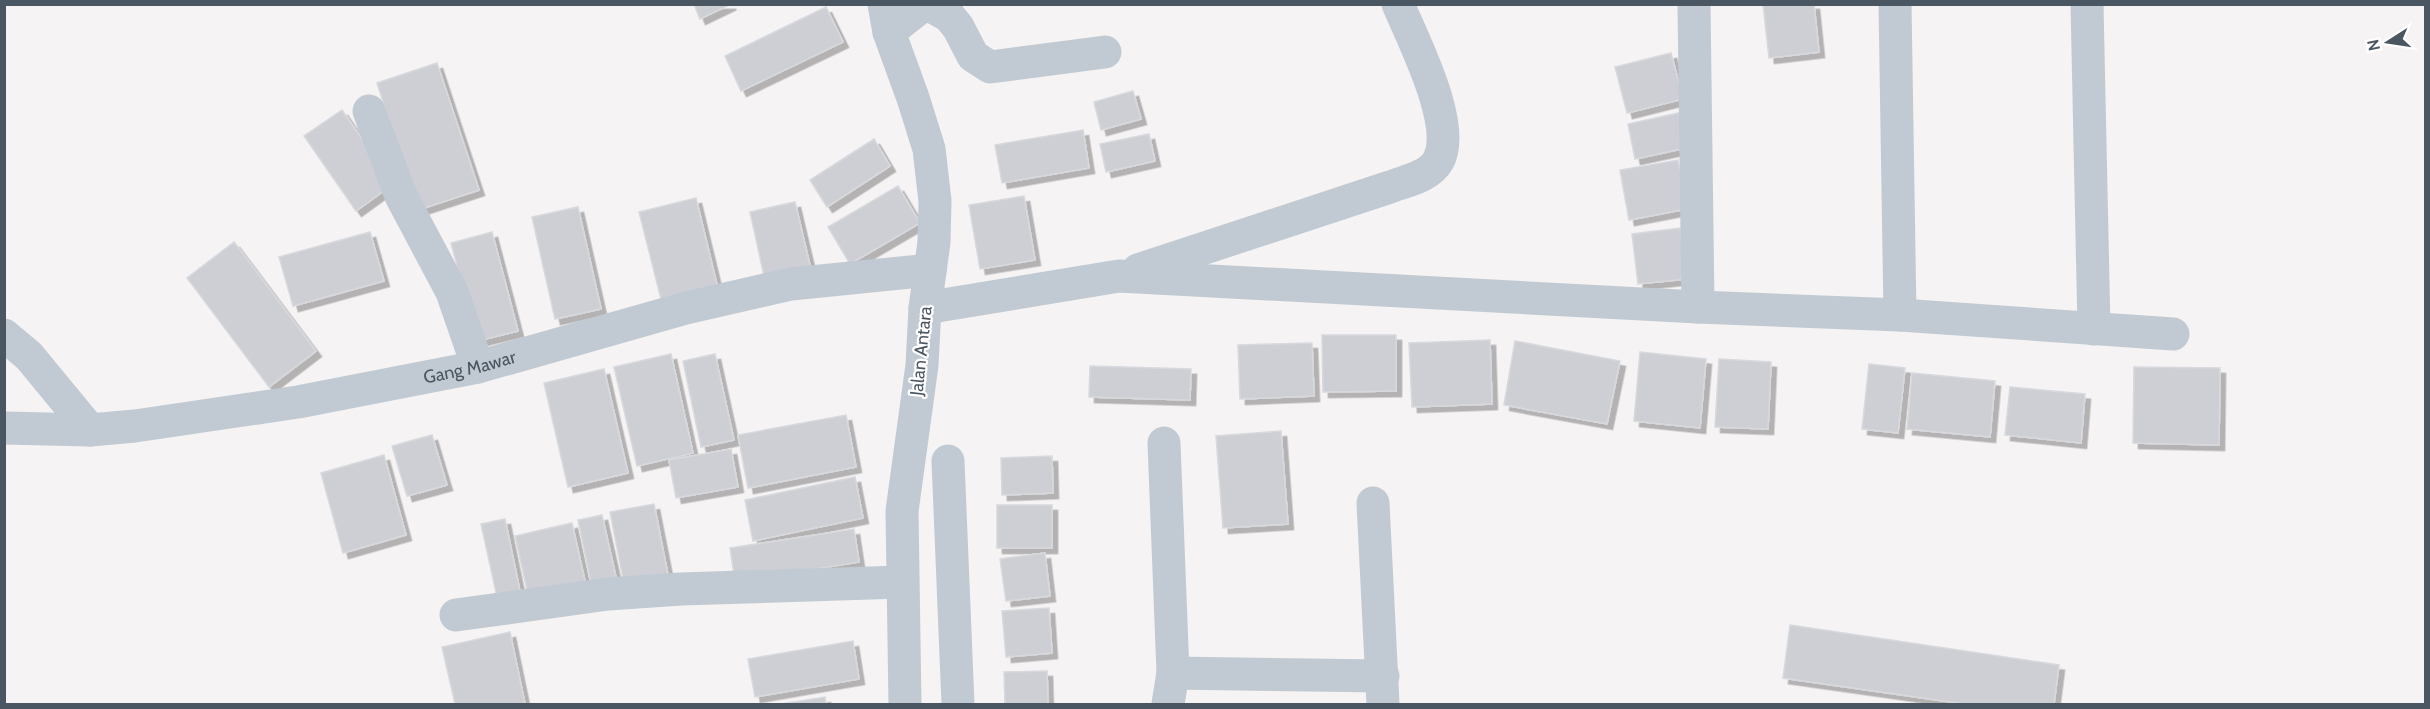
<svg xmlns="http://www.w3.org/2000/svg" width="2430" height="709" viewBox="0 0 2430 709" font-family="Cabin,sans-serif">
<defs>
<filter id="shadow"><feDropShadow dx="5.5" dy="5.5" stdDeviation="0" flood-color="#0004"/></filter>
</defs>
<rect width="100%" height="100%" fill="#f5f3f3"/>
<path fill="#cdcfd5" stroke="#d7d9de" stroke-width="1.5" filter="url(#shadow)" d="M694,4H731L700,19Z
M1763,4H1814L1819,52L1769,58Z
M826,7L843,42L741,91L725,56Z
M1671,53L1683,99L1627,113L1615,67Z
M437,63L479,190L418,210L377,83Z
M1133,91L1141,119L1101,130L1094,102Z
M342,110L393,184L356,211L304,136Z
M1683,112L1691,147L1635,159L1628,124Z
M1083,130L1089,168L1002,183L995,145Z
M1149,134L1155,161L1106,172L1100,144Z
M874,139L890,166L827,207L810,180Z
M1678,160L1687,209L1629,220L1620,170Z
M898,186L920,223L850,264L828,227Z
M1024,196L1035,260L980,269L969,205Z
M696,198L717,285L661,299L639,212Z
M795,202L812,274L766,285L750,212Z
M578,207L601,309L555,319L532,217Z
M1680,228L1686,279L1638,284L1632,234Z
M370,232L384,281L293,306L279,257Z
M492,232L518,331L477,341L451,243Z
M234,242L316,351L269,387L187,278Z
M1322,335H1396V391L1323,392Z
M1490,340L1492,404L1412,407L1409,343Z
M1515,341L1620,361L1607,424L1504,405Z
M1312,343L1314,396L1240,399L1238,345Z
M1640,352L1706,359L1700,428L1634,421Z
M671,354L693,453L637,466L614,367Z
M715,354L734,440L701,447L683,361Z
M1719,359L1771,362L1768,429L1715,427Z
M1869,364L1905,368L1898,433L1862,429Z
M1090,366L1191,369L1190,400L1089,397Z
M2134,367L2220,368L2219,445L2133,443Z
M604,369L628,473L568,487L544,383Z
M1912,373L1995,381L1990,437L1907,429Z
M2010,387L2085,394L2081,443L2005,435Z
M846,415L856,467L748,488L738,435Z
M1281,431L1288,524L1223,528L1216,436Z
M432,435L447,485L407,496L392,446Z
M731,449L738,487L676,498L669,460Z
M384,455L406,535L343,553L321,473Z
M1052,456L1053,493L1002,495L1001,458Z
M855,477L863,518L753,541L745,500Z
M654,504L668,575L624,584L610,512Z
M997,505H1052V548H997Z
M602,515L617,582L592,588L578,520Z
M505,519L522,601L499,606L481,524Z
M572,523L586,586L529,599L515,536Z
M854,529L859,562L735,582L730,548Z
M1045,553L1050,596L1006,601L1000,559Z
M1049,608L1052,653L1006,657L1002,611Z
M1790,625L2059,665L2054,704H1965L1783,678Z
M510,632L525,704H455L442,647Z
M853,641L859,679L755,697L748,659Z
M1047,671L1048,704H1005L1004,672Z
M825,697L826,704H781Z"/>
<g fill="none" stroke-linecap="round" stroke-linejoin="round">
<g stroke="#c1cad2" stroke-width="33">
<path d="M884,4L889,32L913,98L929,149L935,201L934,242L925,308L922,365L902,511L905,704"/>
<path d="M1694,4L1698,307"/>
<path d="M1895,4L1900,315"/>
<path d="M2087,4L2094,329"/>
<path d="M889,32L922,6H931L949,16L958,27L973,56L990,67L1105,52"/>
<path d="M369,111L401,196L452,292L478,367"/>
<path d="M1138,270L1390,187C1405,181 1429,177 1438,161C1458,126 1413,40 1398,4"/>
<path d="M925,308L1119,276L1698,307L1900,315L2173,334"/>
<path d="M4,335L29,356L90,430"/>
<path id="s1" d="M4,428L90,430L135,426L298,402L478,367L686,308L791,284L930,270"/>
<path d="M1164,443L1173,673"/>
<path d="M948,461L958,704"/>
<path d="M1373,503L1383,704"/>
<path d="M456,615L608,594L681,589L902,582"/>
<path d="M1168,704L1173,673L1383,676"/>
</g>
</g>
<g text-anchor="middle" stroke-width="4.5" stroke-linejoin="round" paint-order="stroke">
<g font-size="18" fill="#4a5661" stroke="#fff">
<text transform="translate(921 351) rotate(-84)" y="6">Jalan Antara</text>
<text dy="6" stroke="none"><textPath href="#s1" startOffset="471">Gang Mawar</textPath></text>
</g>
</g>
<rect width="2430" height="709" fill="none" stroke="#4a5661" stroke-width="12"/>
<g transform="translate(2388 42) rotate(258)" stroke="#ffffff" stroke-width="4.5" paint-order="stroke">
<path d="M0-4.5L10 22L0 15L-10 22Z" fill="#4a5661"/>
<text y="-9" font-size="16" font-weight="bold" text-anchor="middle" fill="#4a5661">N</text>
</g>
</svg>
